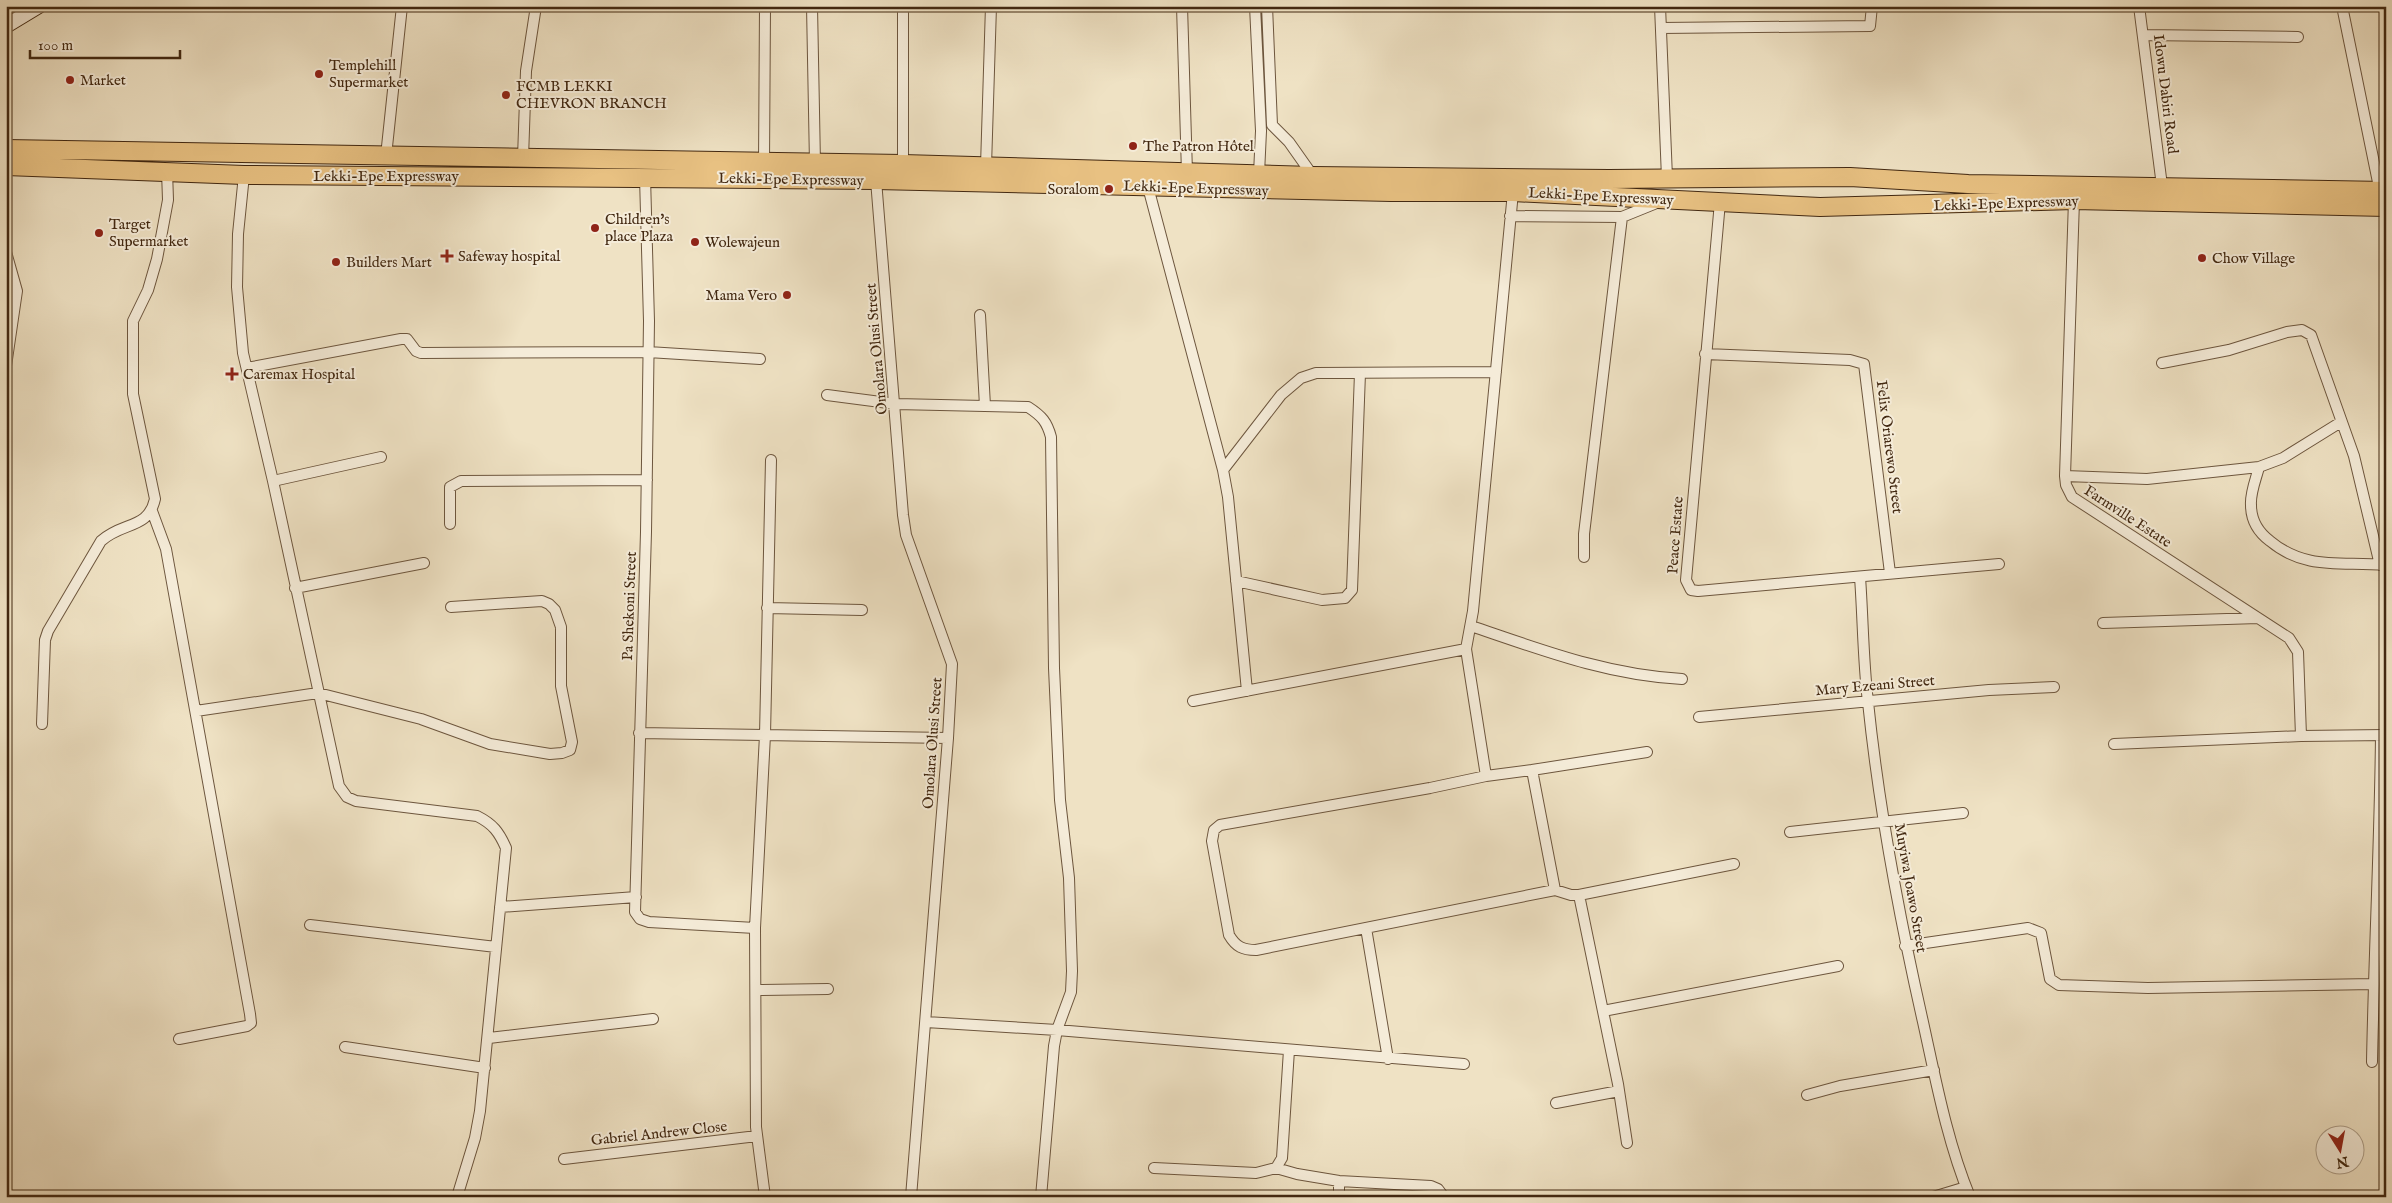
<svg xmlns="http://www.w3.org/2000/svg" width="2392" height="1203" viewBox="0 0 2392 1203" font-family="'IM FELL English',serif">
<rect width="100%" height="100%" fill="#efe2c4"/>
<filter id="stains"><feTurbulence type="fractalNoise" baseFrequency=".004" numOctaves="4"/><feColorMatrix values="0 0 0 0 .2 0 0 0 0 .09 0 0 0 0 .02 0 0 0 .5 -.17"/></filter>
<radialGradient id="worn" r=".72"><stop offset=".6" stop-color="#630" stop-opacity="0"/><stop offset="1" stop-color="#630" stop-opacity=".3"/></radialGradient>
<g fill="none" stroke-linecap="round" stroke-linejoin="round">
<g stroke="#6d563e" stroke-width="12">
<path id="street" d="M812,6L815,164
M1182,6L1187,173
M1255,6L1261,131L1259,174
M1267,6L1272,125L1289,142L1313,176
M1660,6L1667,178
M2139,6L2162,186
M2342,6L2380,192
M1661,28L1870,26L1872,6
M2143,35L2298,37
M386,156L402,6
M523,158L526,71L536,6
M764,163L765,6
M903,164V6
M986,166L991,6
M244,175L238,234L237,287L243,353L273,481L339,786L347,797L356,801L477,816C493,824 499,832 506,848L480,1111L475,1138L457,1197
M645,177L649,321L646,532L635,912L640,919L649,922L755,928
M876,180L903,515L906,535L952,664L948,738L911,1197
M1148,187L1223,470L1228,497L1247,691
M1513,192L1473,611L1466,649L1486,776L1532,770L1555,890L1571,895H1579L1618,1084L1627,1143
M2074,200L2065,476L2066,485L2072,497L2289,638L2298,652L2301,736L2386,735
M1720,202L1686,580L1691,590L1698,591L1999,564
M1510,216L1622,217
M6,252L17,291L6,366
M980,315L985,406
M1705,354L1850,360L1864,364L1890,573
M2162,363L2229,350L2287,332L2302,330L2311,335L2354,456L2380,565
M247,368L401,339H407L416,351L421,353L648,352L760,359
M827,395L896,404L1028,407C1042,416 1047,422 1051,437L1054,668L1060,800L1069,878L1072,971L1071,992L1057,1030L1054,1046L1041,1197
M2259,467C2256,479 2250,493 2251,505C2251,521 2258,532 2270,541C2306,571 2342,561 2385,565
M1223,470L1281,395L1301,378L1316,373L1496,372
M2065,476L2147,479L2259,467L2283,458L2341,422
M273,481L381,457
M152,511L166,549L250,1014L251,1023L247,1026L179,1039
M450,524V487L461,481L647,480
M1584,557V534L1622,217L1659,202
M1860,577C1863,618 1863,660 1868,702C1879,809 1899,916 1923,1022C1936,1081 1947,1141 1970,1197
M1236,581L1322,600L1345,598L1352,590L1360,373
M295,588L424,563
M767,608L862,610
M2103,623L2258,618
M1471,626C1542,650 1607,675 1682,679
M1193,701L1466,649
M196,711L318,693L421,719L490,744L550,754L562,753L570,750L572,742L561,686V627L555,610L549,604L542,601L451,607
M1699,717L1989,690L2054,687
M42,724L45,640L48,631L101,541C123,521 148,530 155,499L133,394V321L148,290L157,259L168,200L167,171
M639,733L948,738
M2114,744L2301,736
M1532,770L1647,752
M1486,776L1430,788L1220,825L1214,830L1212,841L1229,935C1236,947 1243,950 1256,950L1555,890
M1790,832L1963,813
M1579,895L1734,864
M500,907L636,897
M310,925L496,947
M1366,928L1388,1059
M1905,946L2028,928L2041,933L2050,979L2059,985L2148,988L2373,984
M756,990L828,989
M1603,1011L1838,966
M926,1022L1057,1030L1464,1064
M489,1038L653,1019
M345,1047L485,1068
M2372,1062C2374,953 2380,844 2381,735
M1807,1095L1840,1086L1934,1070
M1556,1103L1619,1091
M564,1159L757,1136
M1154,1168L1256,1173L1276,1168L1282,1158L1289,1050
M1276,1168L1297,1174L1339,1181L1431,1186L1438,1189L1444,1197
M765,1197L756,1127L755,928L765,735L771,460
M1339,1197V1181
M1933,1197L1966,1187"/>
</g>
<g stroke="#422811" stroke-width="16">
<path id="secondary" d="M6,26L39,6"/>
</g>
<g stroke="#422811" stroke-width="20">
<path id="highway" d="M6,149L903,164L1313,176L1609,179L1850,177L1968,184L2386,191
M6,166L244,175L876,180L1391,192H1513L1820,207L2074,200L2386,207"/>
</g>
<use href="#street" stroke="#f5ecd9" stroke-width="10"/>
<use href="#secondary" stroke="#f5ecd9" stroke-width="14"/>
<use href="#highway" stroke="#e8c182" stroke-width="18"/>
</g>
<g fill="#8f2418" stroke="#f5ecd9" stroke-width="2">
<circle cx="319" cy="74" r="5"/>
<circle cx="70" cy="80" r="5"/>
<circle cx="506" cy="95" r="5"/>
<circle cx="1133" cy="146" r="5"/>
<circle cx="1109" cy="189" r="5"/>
<circle cx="595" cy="228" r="5"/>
<circle cx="99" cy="233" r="5"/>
<circle cx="695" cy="242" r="5"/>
<path d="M444.5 248.5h5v5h5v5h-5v5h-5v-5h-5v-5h5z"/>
<circle cx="2202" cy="258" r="5"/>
<circle cx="336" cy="262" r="5"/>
<circle cx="787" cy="295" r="5"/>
<path d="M229.5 366.5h5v5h5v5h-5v5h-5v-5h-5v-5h5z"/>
</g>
<g text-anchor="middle" stroke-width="4" stroke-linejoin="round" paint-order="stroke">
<g font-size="15" fill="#422811" stroke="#f5ecd9" text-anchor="start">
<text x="329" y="70">Templehill<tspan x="329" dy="17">Supermarket</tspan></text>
<text x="80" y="85">Market</text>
<text x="516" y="91">FCMB LEKKI<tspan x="516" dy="17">CHEVRON BRANCH</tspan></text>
<text x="1143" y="151">The Patron Hôtel</text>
<text x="1099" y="194" text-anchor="end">Soralom</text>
<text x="605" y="224">Children's<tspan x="605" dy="17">place Plaza</tspan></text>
<text x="109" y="229">Target<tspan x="109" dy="17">Supermarket</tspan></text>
<text x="705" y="247">Wolewajeun</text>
<text x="458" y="261">Safeway hospital</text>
<text x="2212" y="263">Chow Village</text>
<text x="346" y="267">Builders Mart</text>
<text x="777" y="300" text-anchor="end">Mama Vero</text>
<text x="243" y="379">Caremax Hospital</text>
</g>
<g font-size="15" fill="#422811" stroke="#f5ecd9">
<text transform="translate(2166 94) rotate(83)" y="5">Idowu Dabiri Road</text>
<text x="386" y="181">Lekki-Epe Expressway</text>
<text transform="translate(791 179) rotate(1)" y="5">Lekki-Epe Expressway</text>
<text transform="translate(1196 188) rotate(2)" y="5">Lekki-Epe Expressway</text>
<text transform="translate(1601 196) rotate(3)" y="5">Lekki-Epe Expressway</text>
<text transform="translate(2006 203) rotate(-2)" y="5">Lekki-Epe Expressway</text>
<text transform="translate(876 349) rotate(-95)" y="5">Omolara Olusi Street</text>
<text transform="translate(1890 447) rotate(83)" y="5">Felix Oriarewo Street</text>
<text transform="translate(2128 516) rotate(33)" y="5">Farmville Estate</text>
<text transform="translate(1675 535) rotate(-86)" y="5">Peace Estate</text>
<text transform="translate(629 606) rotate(-88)" y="5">Pa Shekoni Street</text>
<text transform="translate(1875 685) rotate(-5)" y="5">Mary Ezeani Street</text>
<text transform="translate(932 743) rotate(-86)" y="5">Omolara Olusi Street</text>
<text transform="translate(1911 888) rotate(80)" y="5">Muyiwa Joawo Street</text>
<text transform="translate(659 1133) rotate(-6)" y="5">Gabriel Andrew Close</text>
</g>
</g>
<rect width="2392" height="1203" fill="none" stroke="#efe2c4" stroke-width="25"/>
<rect x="8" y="8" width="2377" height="1188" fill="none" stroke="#422811" stroke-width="2.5"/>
<rect x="12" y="12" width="2367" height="1178" fill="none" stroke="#422811"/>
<g transform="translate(2340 1150) rotate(169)"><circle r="24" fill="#f5ecd9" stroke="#ad9e89"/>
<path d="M0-4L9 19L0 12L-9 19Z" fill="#8f2418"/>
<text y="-8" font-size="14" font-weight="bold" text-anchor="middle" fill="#422811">N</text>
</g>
<path d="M30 50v8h150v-8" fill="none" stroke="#422811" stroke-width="2.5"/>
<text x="38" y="50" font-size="15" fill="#422811" stroke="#f5ecd9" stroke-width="4" paint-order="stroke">100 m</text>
<rect width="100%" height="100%" filter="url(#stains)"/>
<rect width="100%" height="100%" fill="url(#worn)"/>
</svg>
